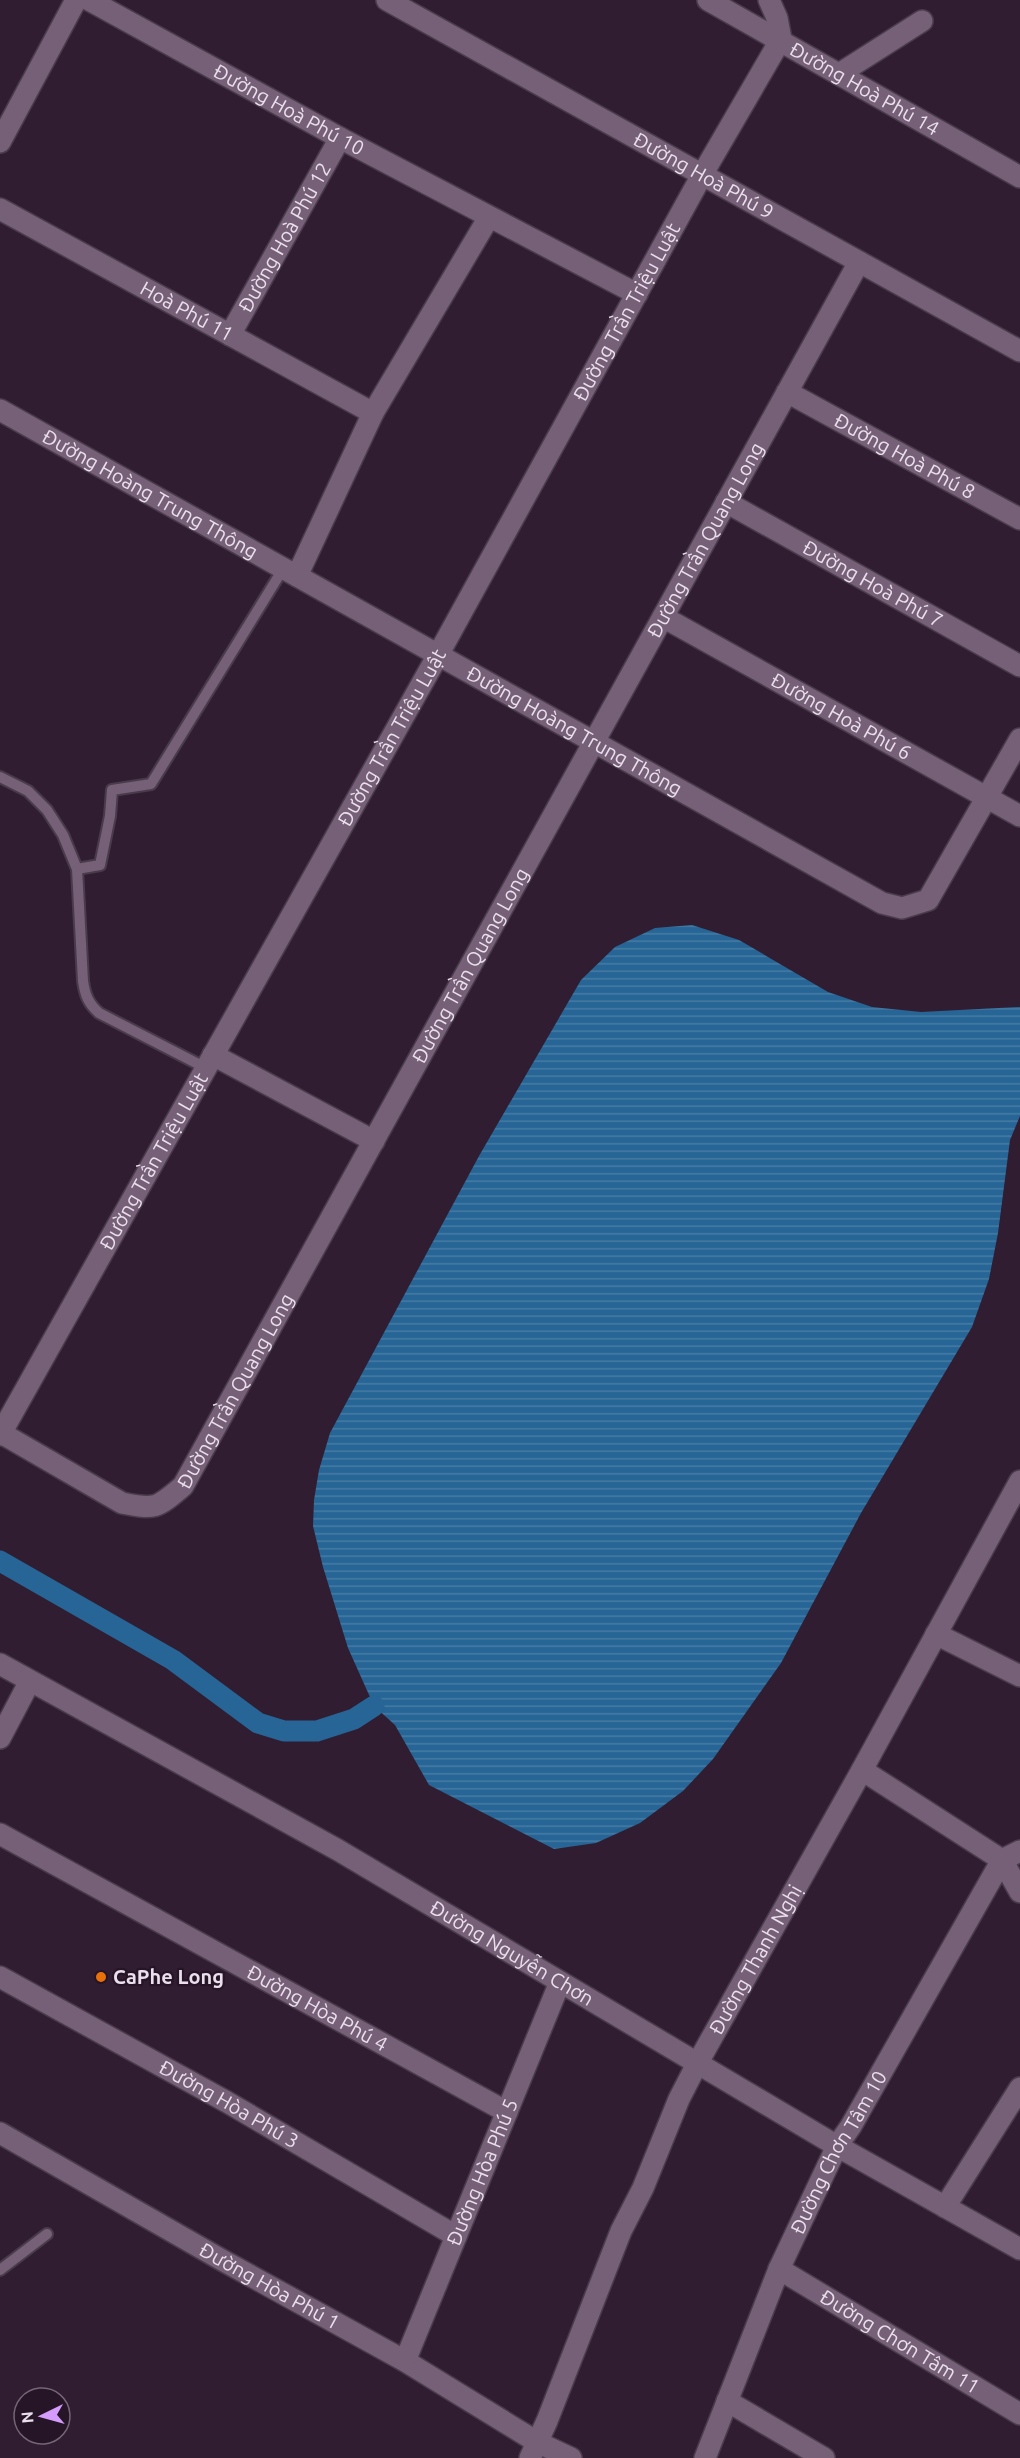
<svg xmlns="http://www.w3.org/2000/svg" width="1020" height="2458" viewBox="0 0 1020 2458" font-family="Ubuntu,sans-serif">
<defs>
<pattern id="water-rules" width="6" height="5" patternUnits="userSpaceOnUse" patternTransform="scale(1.5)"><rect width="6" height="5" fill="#266595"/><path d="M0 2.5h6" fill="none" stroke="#467ba4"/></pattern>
</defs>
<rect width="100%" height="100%" fill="#301d31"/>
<path fill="url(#water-rules)" d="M692,925L739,940L828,992L872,1007L921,1012L1020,1007V1116L1010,1140L998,1233L989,1279L972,1327L861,1513L781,1663L713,1759L683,1791L640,1823L596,1843L554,1849L429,1785L395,1725L374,1706L348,1648L323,1567L313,1526L314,1500L319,1470L330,1433L479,1156L581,980L615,947L655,928Z"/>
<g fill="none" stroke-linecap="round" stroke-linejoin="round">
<path stroke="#266595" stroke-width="21" d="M0,1561L173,1660L258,1723L284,1731H317L354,1719L374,1706"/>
<g stroke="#4a3b4c" stroke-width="14">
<path id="lane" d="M0,777L28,791L47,810L63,835L77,869L83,981C85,995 88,1003 99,1013L206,1068
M77,869L100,865L110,816L112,790L151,784L283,569
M0,2270L47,2234"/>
</g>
<g stroke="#4a3b4c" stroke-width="24">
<g id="street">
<path id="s1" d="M89,0L340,138L637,294"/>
<path id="s2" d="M387,0L1020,351"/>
<path id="s3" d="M708,0L1020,177"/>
<path d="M839,74L922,21"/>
<path d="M0,142L76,0"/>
<path id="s4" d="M0,209L373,413"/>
<path id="s5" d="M230,335L340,138"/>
<path id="s6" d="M787,392L1020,519"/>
<path id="s7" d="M0,410L882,903L902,908L928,900L1020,739"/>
<path id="s8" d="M726,502L1020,666"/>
<path d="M297,576L373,413L489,217"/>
<path id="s9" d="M663,617L1020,816"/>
<path d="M213,1055L374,1141"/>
<path id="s10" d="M1,1433L122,1503C156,1510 157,1508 183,1486L859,262"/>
<path id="s11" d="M0,1435L438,655L702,175L781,39L777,18L769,0"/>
<path d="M936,1634L1020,1676"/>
<path id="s12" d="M0,1664L338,1850L837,2146L1020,2249"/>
<path d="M0,1738L30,1681"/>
<path d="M862,1770L1002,1860L1020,1892"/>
<path id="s13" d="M0,1834L507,2112"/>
<path d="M1002,1860L1020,1851"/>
<path id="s14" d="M0,1977L227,2102L456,2236"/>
<path id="s15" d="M0,2133L222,2260L405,2361L537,2442L571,2458"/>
<path d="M945,2207L1020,2088"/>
<path id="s16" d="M779,2269L1020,2414"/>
<path id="s17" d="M405,2361L560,1982"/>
<path d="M727,2401L824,2458"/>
<path id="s18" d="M530,2458L547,2421L621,2231L643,2188L679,2099L697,2064L862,1770L1020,1481"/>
<path id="s19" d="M705,2458L779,2269L837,2146L851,2126L1002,1860"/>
</g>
</g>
<use href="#lane" stroke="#766078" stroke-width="10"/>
<use href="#street" stroke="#766078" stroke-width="21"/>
</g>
<circle fill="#e8710a" stroke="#261427" stroke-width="2" cx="101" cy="1977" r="6"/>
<g text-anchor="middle" stroke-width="4.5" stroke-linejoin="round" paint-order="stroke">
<g font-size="20" fill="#ebdfed" stroke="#261427">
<text dy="7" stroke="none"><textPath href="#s3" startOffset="180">Đường Hoà Phú 14</textPath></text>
<text dy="7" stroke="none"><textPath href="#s1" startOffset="228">Đường Hoà Phú 10</textPath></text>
<text dy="7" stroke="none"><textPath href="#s2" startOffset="362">Đường Hoà Phú 9</textPath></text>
<text dy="7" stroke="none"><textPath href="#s5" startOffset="112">Đường Hoà Phú 12</textPath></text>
<text dy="7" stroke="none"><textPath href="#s4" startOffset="213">Hoà Phú 11</textPath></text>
<text dy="7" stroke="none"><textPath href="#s11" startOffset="1286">Đường Trần Triệu Luật</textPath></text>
<text dy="7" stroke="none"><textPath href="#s6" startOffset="134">Đường Hoà Phú 8</textPath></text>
<text dy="7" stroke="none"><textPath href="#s7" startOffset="172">Đường Hoàng Trung Thông</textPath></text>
<text dy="7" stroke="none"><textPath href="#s10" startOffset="1288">Đường Trần Quang Long</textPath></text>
<text dy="7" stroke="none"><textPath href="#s8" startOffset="168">Đường Hoà Phú 7</textPath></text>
<text dy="7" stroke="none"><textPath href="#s9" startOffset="204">Đường Hoà Phú 6</textPath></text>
<text dy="7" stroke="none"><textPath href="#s7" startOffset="658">Đường Hoàng Trung Thông</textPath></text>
<text dy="7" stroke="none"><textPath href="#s11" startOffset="800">Đường Trần Triệu Luật</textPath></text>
<text dy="7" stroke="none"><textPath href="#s10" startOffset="802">Đường Trần Quang Long</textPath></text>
<text dy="7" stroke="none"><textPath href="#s11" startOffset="314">Đường Trần Triệu Luật</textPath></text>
<text dy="7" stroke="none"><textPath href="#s10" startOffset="316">Đường Trần Quang Long</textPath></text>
<text dy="7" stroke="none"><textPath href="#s12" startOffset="588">Đường Nguyễn Chơn</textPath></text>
<text dy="7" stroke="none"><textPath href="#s18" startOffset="548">Đường Thanh Nghị</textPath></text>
<text dy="7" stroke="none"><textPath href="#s13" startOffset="362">Đường Hòa Phú 4</textPath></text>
<text dy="7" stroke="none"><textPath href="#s14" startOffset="262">Đường Hòa Phú 3</textPath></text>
<text dy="7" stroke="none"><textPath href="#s19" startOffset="334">Đường Chơn Tâm 10</textPath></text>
<text dy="7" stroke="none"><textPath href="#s17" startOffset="204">Đường Hòa Phú 5</textPath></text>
<text dy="7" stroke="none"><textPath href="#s15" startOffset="310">Đường Hòa Phú 1</textPath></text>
<text dy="7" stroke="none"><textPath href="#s16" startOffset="141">Đường Chơn Tâm 11</textPath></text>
</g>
<g font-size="20" font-weight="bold" fill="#ebdfed" stroke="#261427" text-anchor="start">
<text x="113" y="1984">CaPhe Long</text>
</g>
</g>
<g transform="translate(42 2416) rotate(265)"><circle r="28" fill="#261427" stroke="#756576" stroke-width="1.5"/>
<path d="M0-4.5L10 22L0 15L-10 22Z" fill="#d49cfc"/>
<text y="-9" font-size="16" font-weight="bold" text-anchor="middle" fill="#ebdfed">N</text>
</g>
</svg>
